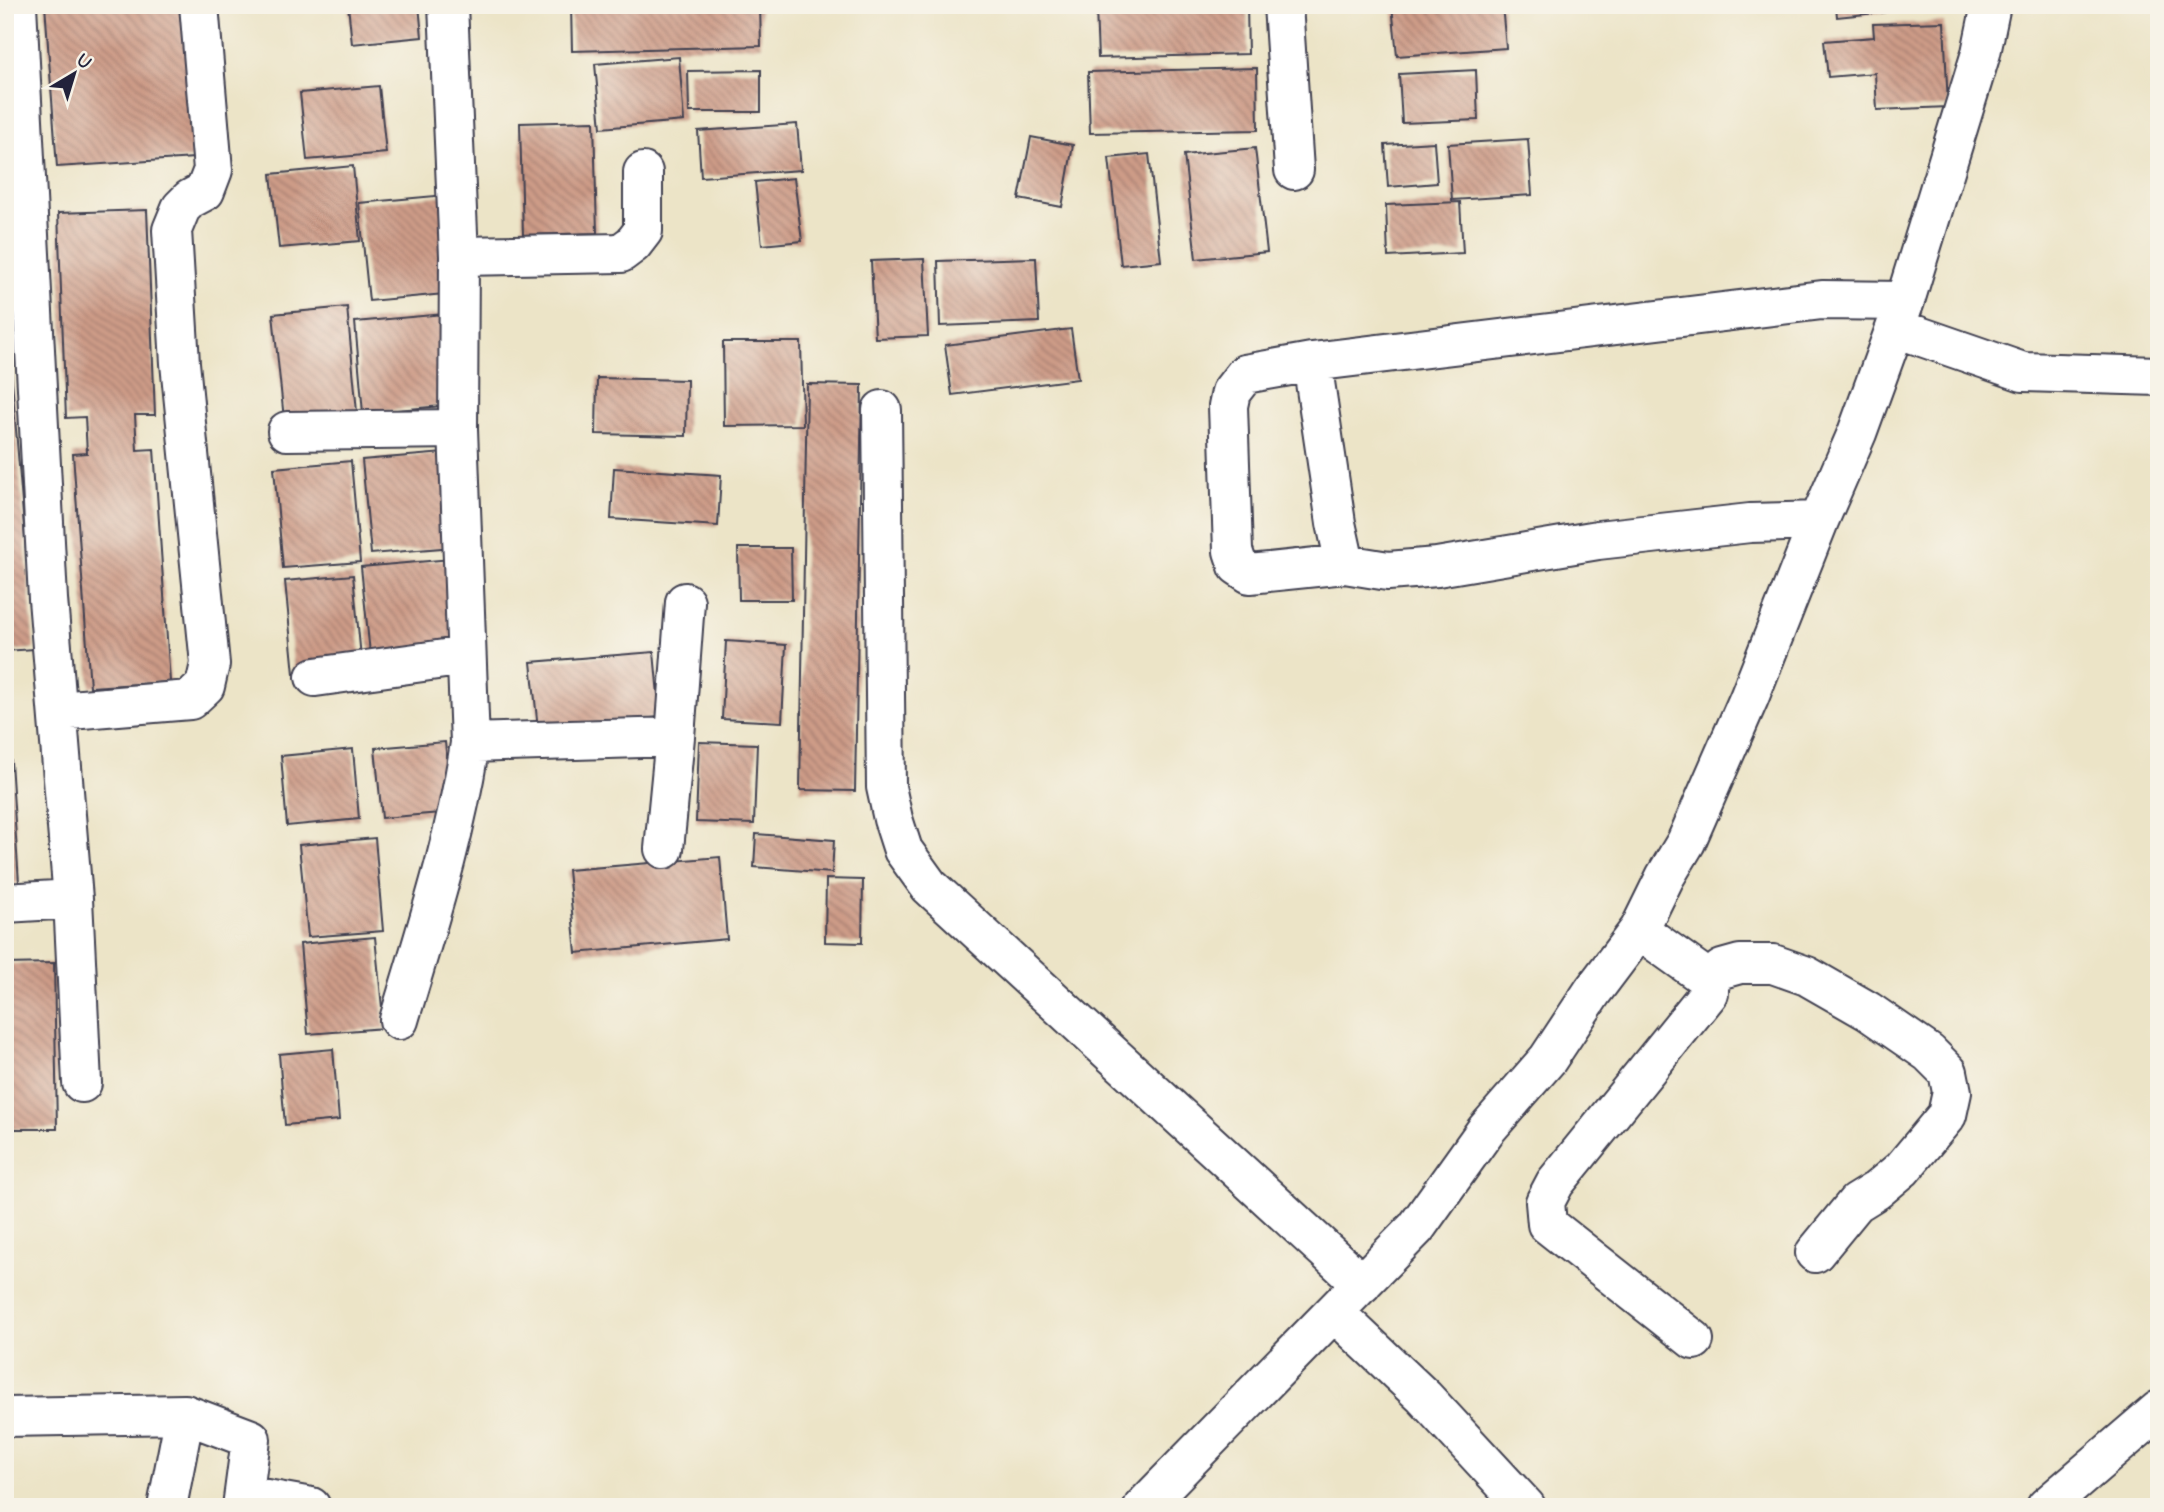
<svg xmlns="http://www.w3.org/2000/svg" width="2164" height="1512" viewBox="0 0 2164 1512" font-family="'Comic Neue',sans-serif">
<defs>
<pattern id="building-back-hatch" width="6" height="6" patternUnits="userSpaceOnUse" patternTransform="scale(1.75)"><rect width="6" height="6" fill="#cd9b87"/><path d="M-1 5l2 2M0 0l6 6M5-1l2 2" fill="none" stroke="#a67e70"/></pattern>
</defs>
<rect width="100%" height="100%" fill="#f7f3e8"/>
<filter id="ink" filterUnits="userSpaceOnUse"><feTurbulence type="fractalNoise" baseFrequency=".0143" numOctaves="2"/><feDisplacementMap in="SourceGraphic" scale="14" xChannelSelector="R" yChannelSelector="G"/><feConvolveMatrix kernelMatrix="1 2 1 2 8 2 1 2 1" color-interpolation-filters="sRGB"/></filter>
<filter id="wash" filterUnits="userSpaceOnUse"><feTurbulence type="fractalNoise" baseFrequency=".00686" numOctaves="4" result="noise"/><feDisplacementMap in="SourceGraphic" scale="28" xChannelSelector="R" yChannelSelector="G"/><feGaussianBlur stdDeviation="1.57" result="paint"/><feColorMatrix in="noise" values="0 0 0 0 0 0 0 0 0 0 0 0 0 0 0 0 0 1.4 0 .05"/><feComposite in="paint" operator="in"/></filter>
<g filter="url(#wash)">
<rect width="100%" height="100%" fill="#ece4c7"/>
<g id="blocks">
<path fill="url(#building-back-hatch)" d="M45,5H184L194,158L57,167Z
M348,5H419L422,37L352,44Z
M571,5H760L761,46L572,51Z
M1247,5L1248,54L1098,58L1096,8Z
M1392,5H1502L1506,48L1397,56Z
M1836,5H1886V12L1837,17Z
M1944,22L1948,107L1877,110L1875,73L1828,77L1824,41L1874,37L1873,24Z
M679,57L684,121L601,128L595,64Z
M1257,68L1258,130L1090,133L1088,72Z
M761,70V112H689L688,71Z
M1476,70L1478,120L1402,123L1399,74Z
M379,86L386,153L307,160L300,93Z
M594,121L597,233L523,235L520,123Z
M797,124L801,170L701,177L698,131Z
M1031,137L1073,145L1062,207L1019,199Z
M1528,139L1532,195L1452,200L1448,144Z
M1434,142L1437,183L1388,187L1385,145Z
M1255,148L1267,252L1196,259L1184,155Z
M1149,154L1161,261L1121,265L1109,158Z
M353,166L360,241L279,248L271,174Z
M794,178L802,241L762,245L755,182Z
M446,195L455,293L369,301L359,203Z
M1460,202L1463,253L1388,257L1386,205Z
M147,210L155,415H135L137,450L154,449L170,682L90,687L73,454L87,453L85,417L66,418L58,213Z
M1036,258L1039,322L940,326L938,261Z
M924,259L928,336L875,338L871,261Z
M347,307L357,412L284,419L273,314Z
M444,314L453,405L363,413L355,322Z
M5,320H7L34,649L5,651Z
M1071,329L1078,379L952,395L945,345Z
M723,342H801L803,425L724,426Z
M597,378L687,380L686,436L596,434Z
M807,384L862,385L855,791L800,790Z
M444,453L453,547L371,554L362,460Z
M351,461L360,562L283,568L274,468Z
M614,468L721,475L718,526L611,519Z
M738,548H791L792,600H739Z
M451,559L460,654L371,663L361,567Z
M353,575L362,668L294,674L285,581Z
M726,641L786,645L782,722L722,719Z
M654,652L660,717L538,729L531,662Z
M5,701H7L19,883L5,884Z
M445,742L452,812L382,818L375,748Z
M699,742L757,744L754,824L696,822Z
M353,749L359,819L287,826L281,756Z
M756,834L834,840L832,873L754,867Z
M375,838L383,931L308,937L299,845Z
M720,857L727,939L576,953L568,870Z
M826,879L863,880L862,943L825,942Z
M375,937L384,1028L308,1034L300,944Z
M54,963L57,1129H5V964Z
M333,1049L339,1120L285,1125L279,1054Z"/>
</g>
</g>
<g filter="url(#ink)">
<use href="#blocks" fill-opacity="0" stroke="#403f50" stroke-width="2"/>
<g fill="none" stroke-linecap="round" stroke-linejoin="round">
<g stroke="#403f50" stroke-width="42">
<path id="minor" d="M1283,5L1294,170
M459,256L621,253L633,244L643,231V172
M1896,328L2023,372L2159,376
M1312,362L1336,523L1345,564L1250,574L1238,566L1233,551L1228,406L1231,392L1245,374L1312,362L1822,300L1905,301
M882,410L886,787L893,819L903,850L929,886L1362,1284
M287,431L458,429
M1345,564L1388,571L1437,567L1598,540L1750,523L1819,521
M315,677L466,656
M58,711L190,700L205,686L210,664L180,363L172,230L181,208L190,199L205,191L213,170L199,5
M470,743L675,737L685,602
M664,849L675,737
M73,899L82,1083
M5,903L73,899L48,599L17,5
M1639,930L1709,980V993L1555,1183L1545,1202L1547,1224L1694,1340
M1709,980L1722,969L1740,964H1773L1807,976L1868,1011L1929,1053L1948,1072L1952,1092L1947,1115L1902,1169L1877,1190L1856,1203L1815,1253
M399,1020C426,929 456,838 470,743L458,429L459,256L448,5
M1334,1312L1424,1397L1526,1507
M5,1417L185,1414L251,1439L242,1507
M244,1495L311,1507
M167,1507L185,1414
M1143,1507L1416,1228L1486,1130L1548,1059L1593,991L1639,930L1665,877L1686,842L1749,698L1819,521L1857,433L1905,301L1981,53L1991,5
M2046,1507L2159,1410"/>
</g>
<use href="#minor" stroke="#fff" stroke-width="38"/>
</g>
</g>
<rect width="2164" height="1512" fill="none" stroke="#f7f3e8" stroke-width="28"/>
<g transform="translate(74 74) rotate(38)" stroke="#f7f3e8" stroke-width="5" paint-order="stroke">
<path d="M0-5L12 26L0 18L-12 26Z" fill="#22223b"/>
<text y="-10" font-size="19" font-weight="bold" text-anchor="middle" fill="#22223b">U</text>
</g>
</svg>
